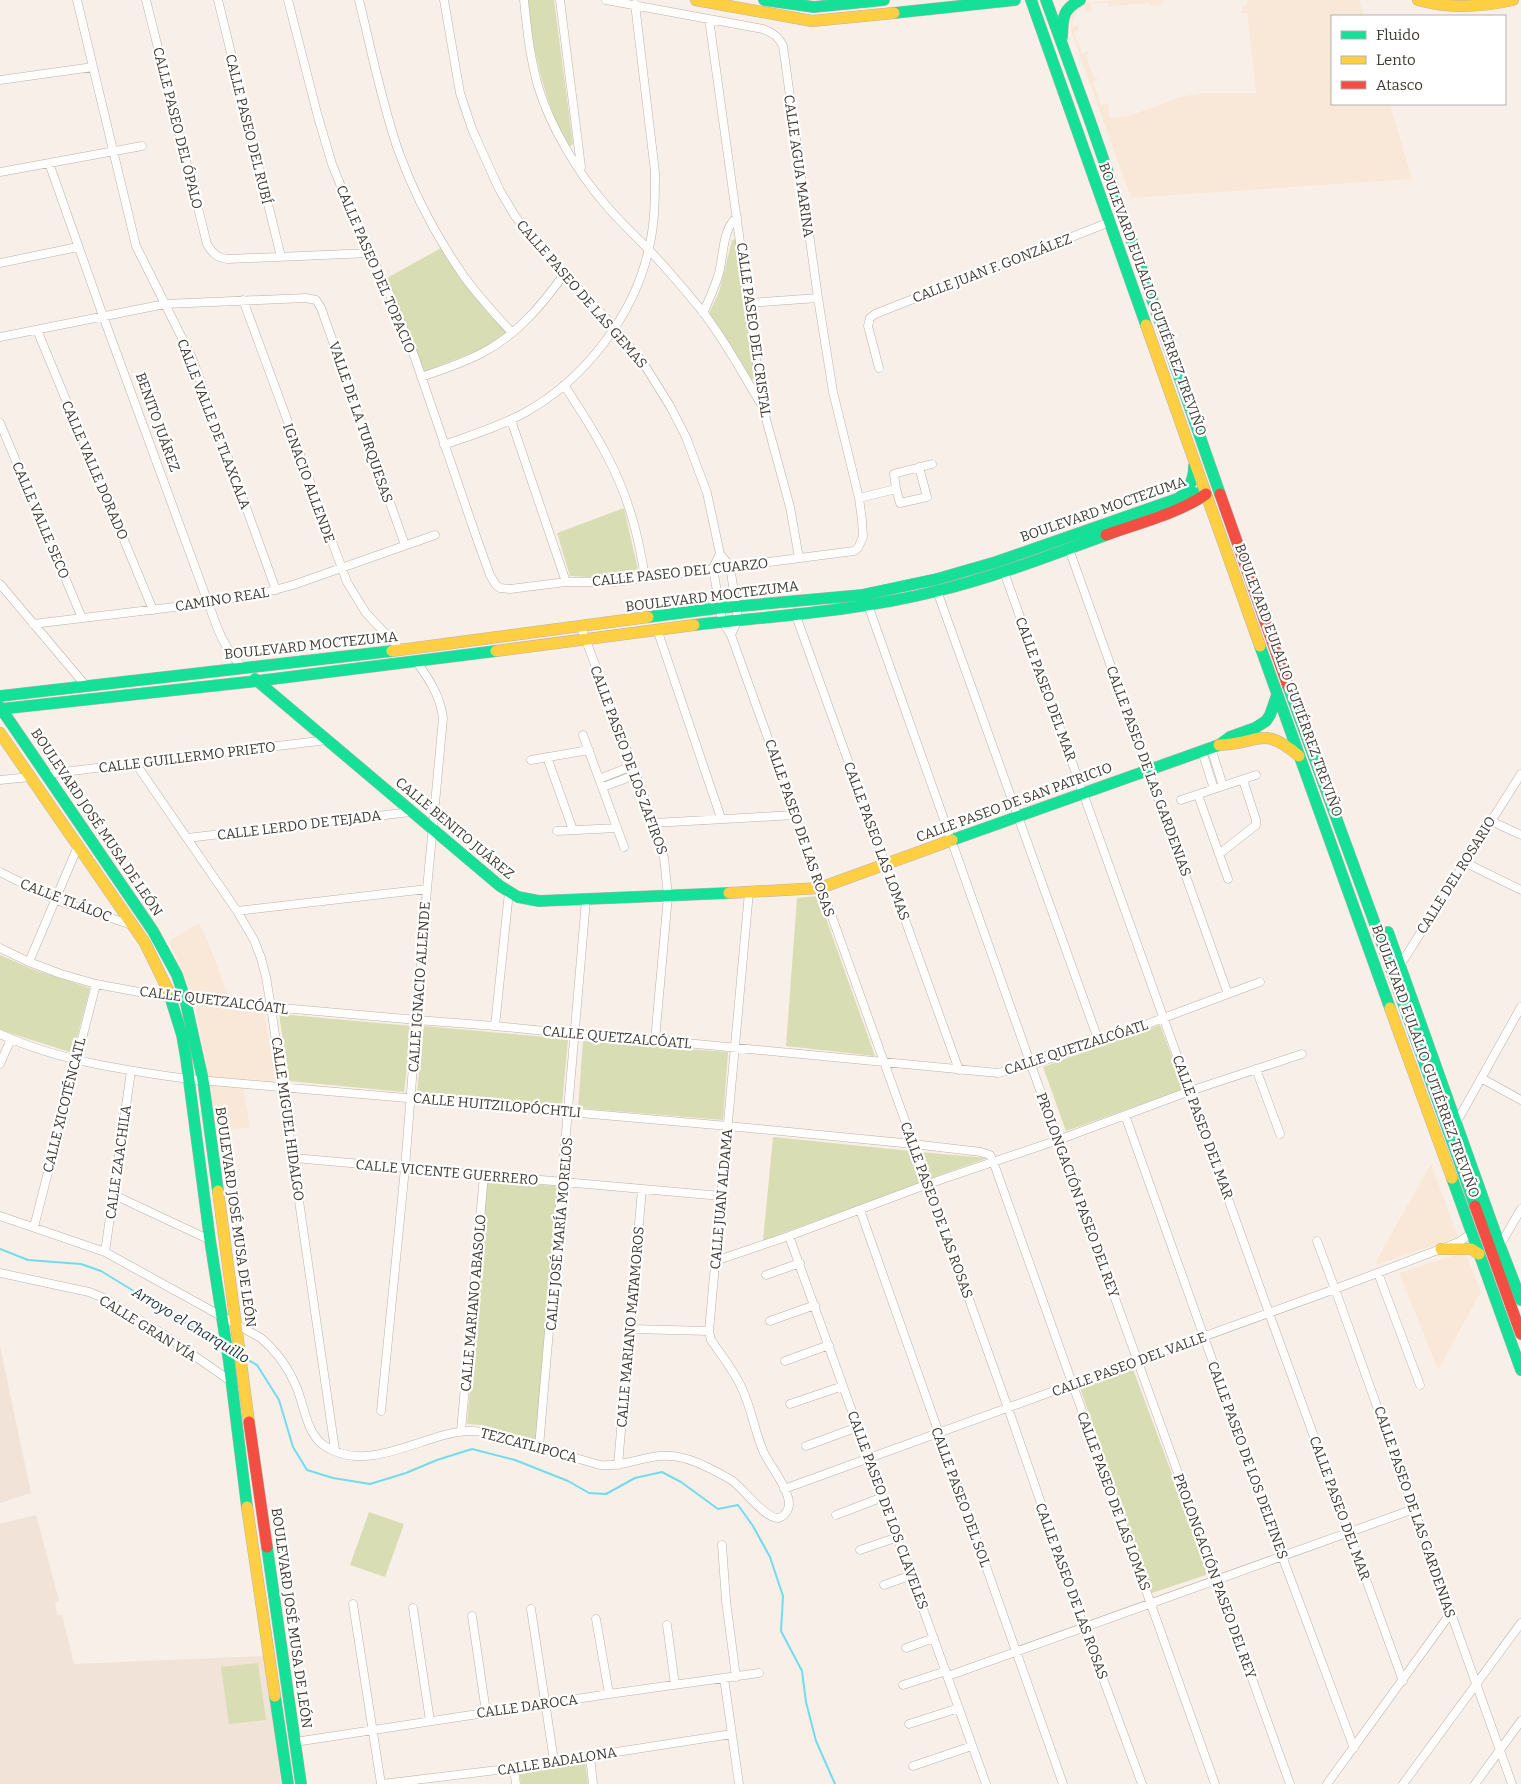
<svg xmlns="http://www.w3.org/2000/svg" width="1521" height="1784" viewBox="0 0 1521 1784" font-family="Bitter,serif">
<rect width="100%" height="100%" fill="#f8f0e8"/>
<path fill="#f9e8d7" d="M1113,0H1163V4L1150,6L1149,3L1111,6L1109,9L1108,3L1091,4L1092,11L1088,12L1084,6L1078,10L1074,17L1072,26L1078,25L1079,30L1074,32L1082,53L1088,51L1089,53L1086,55L1094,78H1097L1098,80L1093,82L1101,105L1108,104L1109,118L1129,116L1181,97L1201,93H1256L1247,13H1241L1242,7L1247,5V0H1359L1364,16H1332V104H1390L1412,179L1131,198L1072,34L1070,22L1072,12L1080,6L1086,3Z
M199,923L207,939L228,995L261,999L279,1091L243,1088L250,1127L216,1132L208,1073L195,1006L184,974L169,941Z
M1431,1164L1458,1237L1376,1265L1377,1259Z
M1465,1252L1481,1292L1438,1370L1399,1273Z"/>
<path fill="#f1e3d7" d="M0,1346L31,1493L0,1503Z
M36,1515L59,1600L55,1602L57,1615H62L74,1664L264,1656L281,1784H0V1524Z"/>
<path fill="#d9ddb3" d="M527,0H554L573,144L569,147C544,103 533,50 527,0Z
M736,239L755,379L750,380L709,313L719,292L732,240Z
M441,248L472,293L505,330V333L482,349L423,372L387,278Z
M624,508L638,570L636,573L606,578L570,576L557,533Z
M818,896L875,1056L786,1046L797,898Z
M0,955L32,969L90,988L73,1053L0,1030Z
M279,1014L412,1026L404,1092L289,1081Z
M1160,1025L1184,1089L1066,1131L1043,1067Z
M424,1026L568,1039L562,1106L417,1092Z
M583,1041L728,1052L723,1120L578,1108Z
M773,1137L911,1151L922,1183L763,1240Z
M920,1152L988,1158L931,1178Z
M487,1181L557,1186L536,1440L482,1425L467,1424Z
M1133,1369L1209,1574L1152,1593L1080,1388Z
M369,1512L404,1524L385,1577L350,1565Z
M258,1663L266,1720L229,1724L221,1667Z
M585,1761L588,1784H521L519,1771Z"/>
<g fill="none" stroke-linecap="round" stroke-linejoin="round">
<path stroke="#72dcee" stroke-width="2" d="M0,1249L28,1260L81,1264L101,1271L222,1345
M246,1359L257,1365L279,1400L293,1447L307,1470L333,1478L370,1484L406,1473L437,1460L472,1449L515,1460L568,1481L589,1493L606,1494L635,1478L662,1472L681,1482L718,1509L738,1505L753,1526L770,1557L783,1596L781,1631L802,1671L806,1702L816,1741L835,1784"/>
<g stroke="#b8b2ab" stroke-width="9">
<path id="street" d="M77,0L136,246L192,358L276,590
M146,0L207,244C212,253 217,258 228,259L370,253
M218,0L281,257
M288,0L318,117L332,164L354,219L390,295L415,358L477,539L490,575L496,585L500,588L510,589L566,582H614L854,551L858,548L863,537L862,520L859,498L833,392L818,298L783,46C778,36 773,33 763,29L606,0
M359,0C371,49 381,99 397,147C413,192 436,236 463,275C478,296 495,314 512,333
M444,0L460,93L472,129L499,189L515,216L533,239L615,328L642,361L670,406L686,437L707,493L720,554L730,566L738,619L731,635
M524,0C527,29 530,58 538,86C550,126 578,173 605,204C619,221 635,235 650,251C668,270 685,290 702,311C725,340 742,373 761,404
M560,0L581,167
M709,19L763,408L790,507L799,558
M0,80L93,67
M49,163L103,316L217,627C223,643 231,655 242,667
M0,172L142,146
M0,263L78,247
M243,300L347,582L366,613L401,650
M749,303L818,298
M703,313C709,300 715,287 719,273C724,254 722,230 737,217
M37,330L153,610
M0,337L165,304L306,298L316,300L321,308L405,545
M879,368L868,326L870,318L875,314L1110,222
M421,377C442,370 463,363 482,353C518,334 542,305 565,273
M564,385C593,429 621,473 634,525C639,542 642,560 645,577
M511,420L566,582
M0,423L82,618
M444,445C472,435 501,426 526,412C585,379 635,314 649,248C655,223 655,198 655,172L635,4
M919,467L927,497L900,503L896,489L894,474L897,473L932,464
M859,498L896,489
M1069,549L1228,994
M720,554L713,568L722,621L731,635L1008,1408L1084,1627L1142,1784
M1004,572L1269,1313L1403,1681
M0,584L86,686
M937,591L1099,1042
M868,605L1031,1065L1290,1784
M795,613L959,1070
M33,624L208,603L263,593L293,585L435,535
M581,627L654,823L664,858L668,896L655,1040
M657,629L721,818
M583,735L624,847
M1211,748L1223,786
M1202,751L1214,789
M547,757L573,830
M531,760L589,750
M136,764L237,911L254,940L261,958L266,977L271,1007L335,1450
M47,774L327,740
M599,779L632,766
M0,780L30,777
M603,787L635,775
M1198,795L1228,879
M1181,800L1256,775
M1491,821L1521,835
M654,823L795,815
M557,831L617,828
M187,838L411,812
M1219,854L1256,825V820L1243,780
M1464,862L1521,890
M0,872L56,900L132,925
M237,911L427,889
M0,948L29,962L61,974L96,984L171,998L417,1020L495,1026L575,1034L655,1040L998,1073L1031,1065L1099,1042L1260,982
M29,962L78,846
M1399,967L1521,774
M495,1026L509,892
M0,1034C59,1061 125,1070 188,1079L728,1126L913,1144L981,1152L990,1155L993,1161L1215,1784
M0,1064L11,1039
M1256,1069L1280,1134
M1481,1078L1521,1100
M1125,1115L1282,1556L1354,1748
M1455,1125L1521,1007
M294,1158L721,1196
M112,1194L210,1240
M860,1210L1063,1784
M0,1216L105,1252L261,1338C276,1351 288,1367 296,1386C304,1404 306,1431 322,1444C366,1477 423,1433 468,1431C488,1430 508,1438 527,1444C551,1451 576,1458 600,1465C621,1467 639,1458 660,1456C678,1454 696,1461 711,1469C719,1473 727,1477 734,1482C744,1490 766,1519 778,1518C784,1517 789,1510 789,1504C789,1489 771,1467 764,1453C755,1433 752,1411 743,1391C736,1373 722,1356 711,1340L709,1331L749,892
M34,1227L96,984
M789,1236L986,1784
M1317,1241L1335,1289L1512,1784
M1500,1245L1521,1209
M105,1252L131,1071
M715,1261L789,1236L928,1184L1058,1140L1190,1091L1302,1054
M0,1273L89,1292L104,1298L166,1336L232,1382
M1378,1273L1420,1385
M766,1275L800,1263
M770,1321L815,1305
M631,1329L709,1331
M785,1361L829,1345
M790,1404L843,1386
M381,1411L405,1168L427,889L443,718C440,695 429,679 416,661
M461,1431L484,1175
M806,1446L858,1427
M539,1447L586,900
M618,1465L642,1189
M784,1489L1335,1289L1459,1242L1472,1233
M836,1515L883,1497
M722,1545L726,1601L736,1677
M860,1550L898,1537
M884,1585L912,1575
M353,1604L381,1784
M413,1608L430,1721
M531,1609L554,1761
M472,1616L486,1712
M596,1619L609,1694
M667,1625L675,1685
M906,1648L934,1638
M948,1676L1414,1509
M724,1678L739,1784
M903,1685L946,1671
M909,1724L959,1708
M295,1742L609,1694L759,1673
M590,1756L593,1784
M913,1766L972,1746
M514,1768L516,1784
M382,1784L514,1768L732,1734
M1327,1784L1450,1614
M1403,1784L1521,1623
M1475,1784L1521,1721"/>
</g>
<g stroke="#b8b2ab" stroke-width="12">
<path id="fast" d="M764,0L814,7L884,0
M1031,0L1146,325
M1046,0L1090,121L1220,494
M894,13L1015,0
M1062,37C1063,18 1062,10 1080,0
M1179,498C1189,489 1194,480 1194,466
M648,617L719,608L862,595L937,579L996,562L1194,493L1206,494
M694,625C775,616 858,611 937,591C995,577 1051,555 1106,535
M1260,646L1390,1008
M255,679L500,886L518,897L539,901L729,893
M1288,686L1379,935L1475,1206
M0,696L392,651
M0,707L153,931L177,975L185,999L203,1080L218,1191
M0,709L257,681L496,651
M952,840L1219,745L1230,737L1255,728L1266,721L1270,715L1277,695
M1379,935L1388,932L1500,1246L1521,1300
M168,990L182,1035L186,1058L210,1240L229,1362L247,1507
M1452,1178L1521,1370
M267,1547L301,1784
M275,1696L288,1784"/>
</g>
<g stroke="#b8b2ab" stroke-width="12">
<path id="slow" d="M696,0L812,21L894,13
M1418,0C1450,9 1480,7 1513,0
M1146,325L1260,646
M392,651L648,617
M496,651L694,625
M0,733L145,943L168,990
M1219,745C1260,744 1262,724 1299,756
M729,893L820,888L952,840
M1390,1008L1452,1178
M218,1191L249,1422
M1441,1249H1471L1479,1254
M247,1507L275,1696"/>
</g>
<g stroke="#b8b2ab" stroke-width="12">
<path id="jam" d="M1220,494L1288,686
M1106,535C1136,524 1182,512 1206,494
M1475,1206L1521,1334
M249,1422L267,1547"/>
</g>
<use href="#street" stroke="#fefdfc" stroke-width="8"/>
<use href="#fast" stroke="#16e098" stroke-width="11"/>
<use href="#slow" stroke="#ffcf43" stroke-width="11"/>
<use href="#jam" stroke="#f24e42" stroke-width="11"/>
</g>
<g text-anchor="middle" stroke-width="4.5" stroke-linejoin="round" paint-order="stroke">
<g font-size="14" fill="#423b33" stroke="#fff">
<text transform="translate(178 128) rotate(76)" y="5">CALLE PASEO DEL ÓPALO</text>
<text transform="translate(249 129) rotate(76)" y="5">CALLE PASEO DEL RUBÍ</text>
<text transform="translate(799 166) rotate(82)" y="5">CALLE AGUA MARINA</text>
<text transform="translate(992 268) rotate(-21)" y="5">CALLE JUAN F. GONZÁLEZ</text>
<text transform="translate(376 269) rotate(67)" y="5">CALLE PASEO DEL TOPACIO</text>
<text transform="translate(582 294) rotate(49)" y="5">CALLE PASEO DE LAS GEMAS</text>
<text transform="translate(1153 299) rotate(70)" y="5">BOULEVARD EULALIO GUTIÉRREZ TREVIÑO</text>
<text transform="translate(754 330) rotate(82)" y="5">CALLE PASEO DEL CRISTAL</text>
<text transform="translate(158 422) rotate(70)" y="5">BENITO JUÁREZ</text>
<text transform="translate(361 422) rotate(71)" y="5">VALLE DE LA TURQUESAS</text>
<text transform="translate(214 424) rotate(69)" y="5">CALLE VALLE DE TLAXCALA</text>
<text transform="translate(95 470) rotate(67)" y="5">CALLE VALLE DORADO</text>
<text transform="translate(309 483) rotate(70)" y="5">IGNACIO ALLENDE</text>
<text transform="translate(1103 509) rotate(-19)" y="5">BOULEVARD MOCTEZUMA</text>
<text transform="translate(41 520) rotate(67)" y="5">CALLE VALLE SECO</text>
<text transform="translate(680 572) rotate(-6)" y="5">CALLE PASEO DEL CUARZO</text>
<text transform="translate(712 596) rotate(-7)" y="5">BOULEVARD MOCTEZUMA</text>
<text transform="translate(222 599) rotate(-9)" y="5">CAMINO REAL</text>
<text transform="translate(311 645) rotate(-6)" y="5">BOULEVARD MOCTEZUMA</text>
<text transform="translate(1289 680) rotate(70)" y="5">BOULEVARD EULALIO GUTIÉRREZ TREVIÑO</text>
<text transform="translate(1046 689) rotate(70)" y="5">CALLE PASEO DEL MAR</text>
<text transform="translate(187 757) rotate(-7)" y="5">CALLE GUILLERMO PRIETO</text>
<text transform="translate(629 760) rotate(70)" y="5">CALLE PASEO DE LOS ZAFIROS</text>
<text transform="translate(1149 771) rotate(70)" y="5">CALLE PASEO DE LAS GARDENIAS</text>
<text transform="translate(1014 802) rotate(-20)" y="5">CALLE PASEO DE SAN PATRICIO</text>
<text transform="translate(97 822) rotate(56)" y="5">BOULEVARD JOSÉ MUSA DE LEÓN</text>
<text transform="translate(299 825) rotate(-7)" y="5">CALLE LERDO DE TEJADA</text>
<text transform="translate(455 828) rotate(40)" y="5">CALLE BENITO JUÁREZ</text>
<text transform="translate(800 828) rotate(71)" y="5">CALLE PASEO DE LAS ROSAS</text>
<text transform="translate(877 841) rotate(70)" y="5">CALLE PASEO LAS LOMAS</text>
<text transform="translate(1456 875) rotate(-58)" y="5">CALLE DEL ROSARIO</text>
<text transform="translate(66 900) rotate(21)" y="5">CALLE TLÁLOC</text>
<text transform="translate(419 987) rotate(-86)" y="5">CALLE IGNACIO ALLENDE</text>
<text transform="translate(214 1000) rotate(7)" y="5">CALLE QUETZALCÓATL</text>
<text transform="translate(617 1037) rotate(5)" y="5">CALLE QUETZALCÓATL</text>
<text transform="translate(1076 1047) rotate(-18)" y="5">CALLE QUETZALCÓATL</text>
<text transform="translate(1426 1061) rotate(70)" y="5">BOULEVARD EULALIO GUTIÉRREZ TREVIÑO</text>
<text transform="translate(64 1105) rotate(-76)" y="5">CALLE XICOTÉNCATL</text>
<text transform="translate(497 1105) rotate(5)" y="5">CALLE HUITZILOPÓCHTLI</text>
<text transform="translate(288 1119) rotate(82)" y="5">CALLE MIGUEL HIDALGO</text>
<text transform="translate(1203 1127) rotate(70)" y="5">CALLE PASEO DEL MAR</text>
<text transform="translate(118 1162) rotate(-82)" y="5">CALLE ZAACHILA</text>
<text transform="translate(447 1172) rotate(5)" y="5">CALLE VICENTE GUERRERO</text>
<text transform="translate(1078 1195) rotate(70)" y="5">PROLONGACIÓN PASEO DEL REY</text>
<text transform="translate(721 1199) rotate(-85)" y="5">CALLE JUAN ALDAMA</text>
<text transform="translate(937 1210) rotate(70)" y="5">CALLE PASEO DE LAS ROSAS</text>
<text transform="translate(236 1217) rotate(82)" y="5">BOULEVARD JOSÉ MUSA DE LEÓN</text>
<text transform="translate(559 1234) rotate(-85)" y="5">CALLE JOSÉ MARÍA MORELOS</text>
<text transform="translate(473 1303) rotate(-85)" y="5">CALLE MARIANO ABASOLO</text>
<text transform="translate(630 1327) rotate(-85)" y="5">CALLE MARIANO MATAMOROS</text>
<text transform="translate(148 1328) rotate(32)" y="5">CALLE GRAN VÍA</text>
<text transform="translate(1129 1364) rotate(-20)" y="5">CALLE PASEO DEL VALLE</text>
<text transform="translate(529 1445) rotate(15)" y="5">TEZCATLIPOCA</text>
<text transform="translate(1248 1460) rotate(70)" y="5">CALLE PASEO DE LOS DELFINES</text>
<text transform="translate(961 1497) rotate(70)" y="5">CALLE PASEO DEL SOL</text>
<text transform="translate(1114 1501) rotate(70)" y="5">CALLE PASEO DE LAS LOMAS</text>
<text transform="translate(1340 1508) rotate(70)" y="5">CALLE PASEO DEL MAR</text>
<text transform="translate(888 1510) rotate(70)" y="5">CALLE PASEO DE LOS CLAVELES</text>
<text transform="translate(1415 1512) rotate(71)" y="5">CALLE PASEO DE LAS GARDENIAS</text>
<text transform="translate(1215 1576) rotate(70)" y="5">PROLONGACIÓN PASEO DEL REY</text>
<text transform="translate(1072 1591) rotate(70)" y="5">CALLE PASEO DE LAS ROSAS</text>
<text transform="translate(292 1618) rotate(82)" y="5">BOULEVARD JOSÉ MUSA DE LEÓN</text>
<text transform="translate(527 1706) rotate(-8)" y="5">CALLE DAROCA</text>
<text transform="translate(557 1761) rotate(-9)" y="5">CALLE BADALONA</text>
</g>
<g font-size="15" font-style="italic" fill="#1b3338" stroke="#fff">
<text transform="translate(191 1325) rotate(31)" y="5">Arroyo el Charquillo</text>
</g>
</g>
<rect x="1331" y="15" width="175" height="90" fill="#ffffff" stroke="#b3b1ad"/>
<rect x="1341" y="31" width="25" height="8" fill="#16e098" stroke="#b3b1ad"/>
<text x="1376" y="40" font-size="15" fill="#423b33">Fluido</text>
<rect x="1341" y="56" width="25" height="8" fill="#ffcf43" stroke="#b3b1ad"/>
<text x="1376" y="65" font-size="15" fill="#423b33">Lento</text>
<rect x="1341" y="81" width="25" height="8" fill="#f24e42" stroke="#b3b1ad"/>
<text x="1376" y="90" font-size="15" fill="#423b33">Atasco</text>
</svg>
